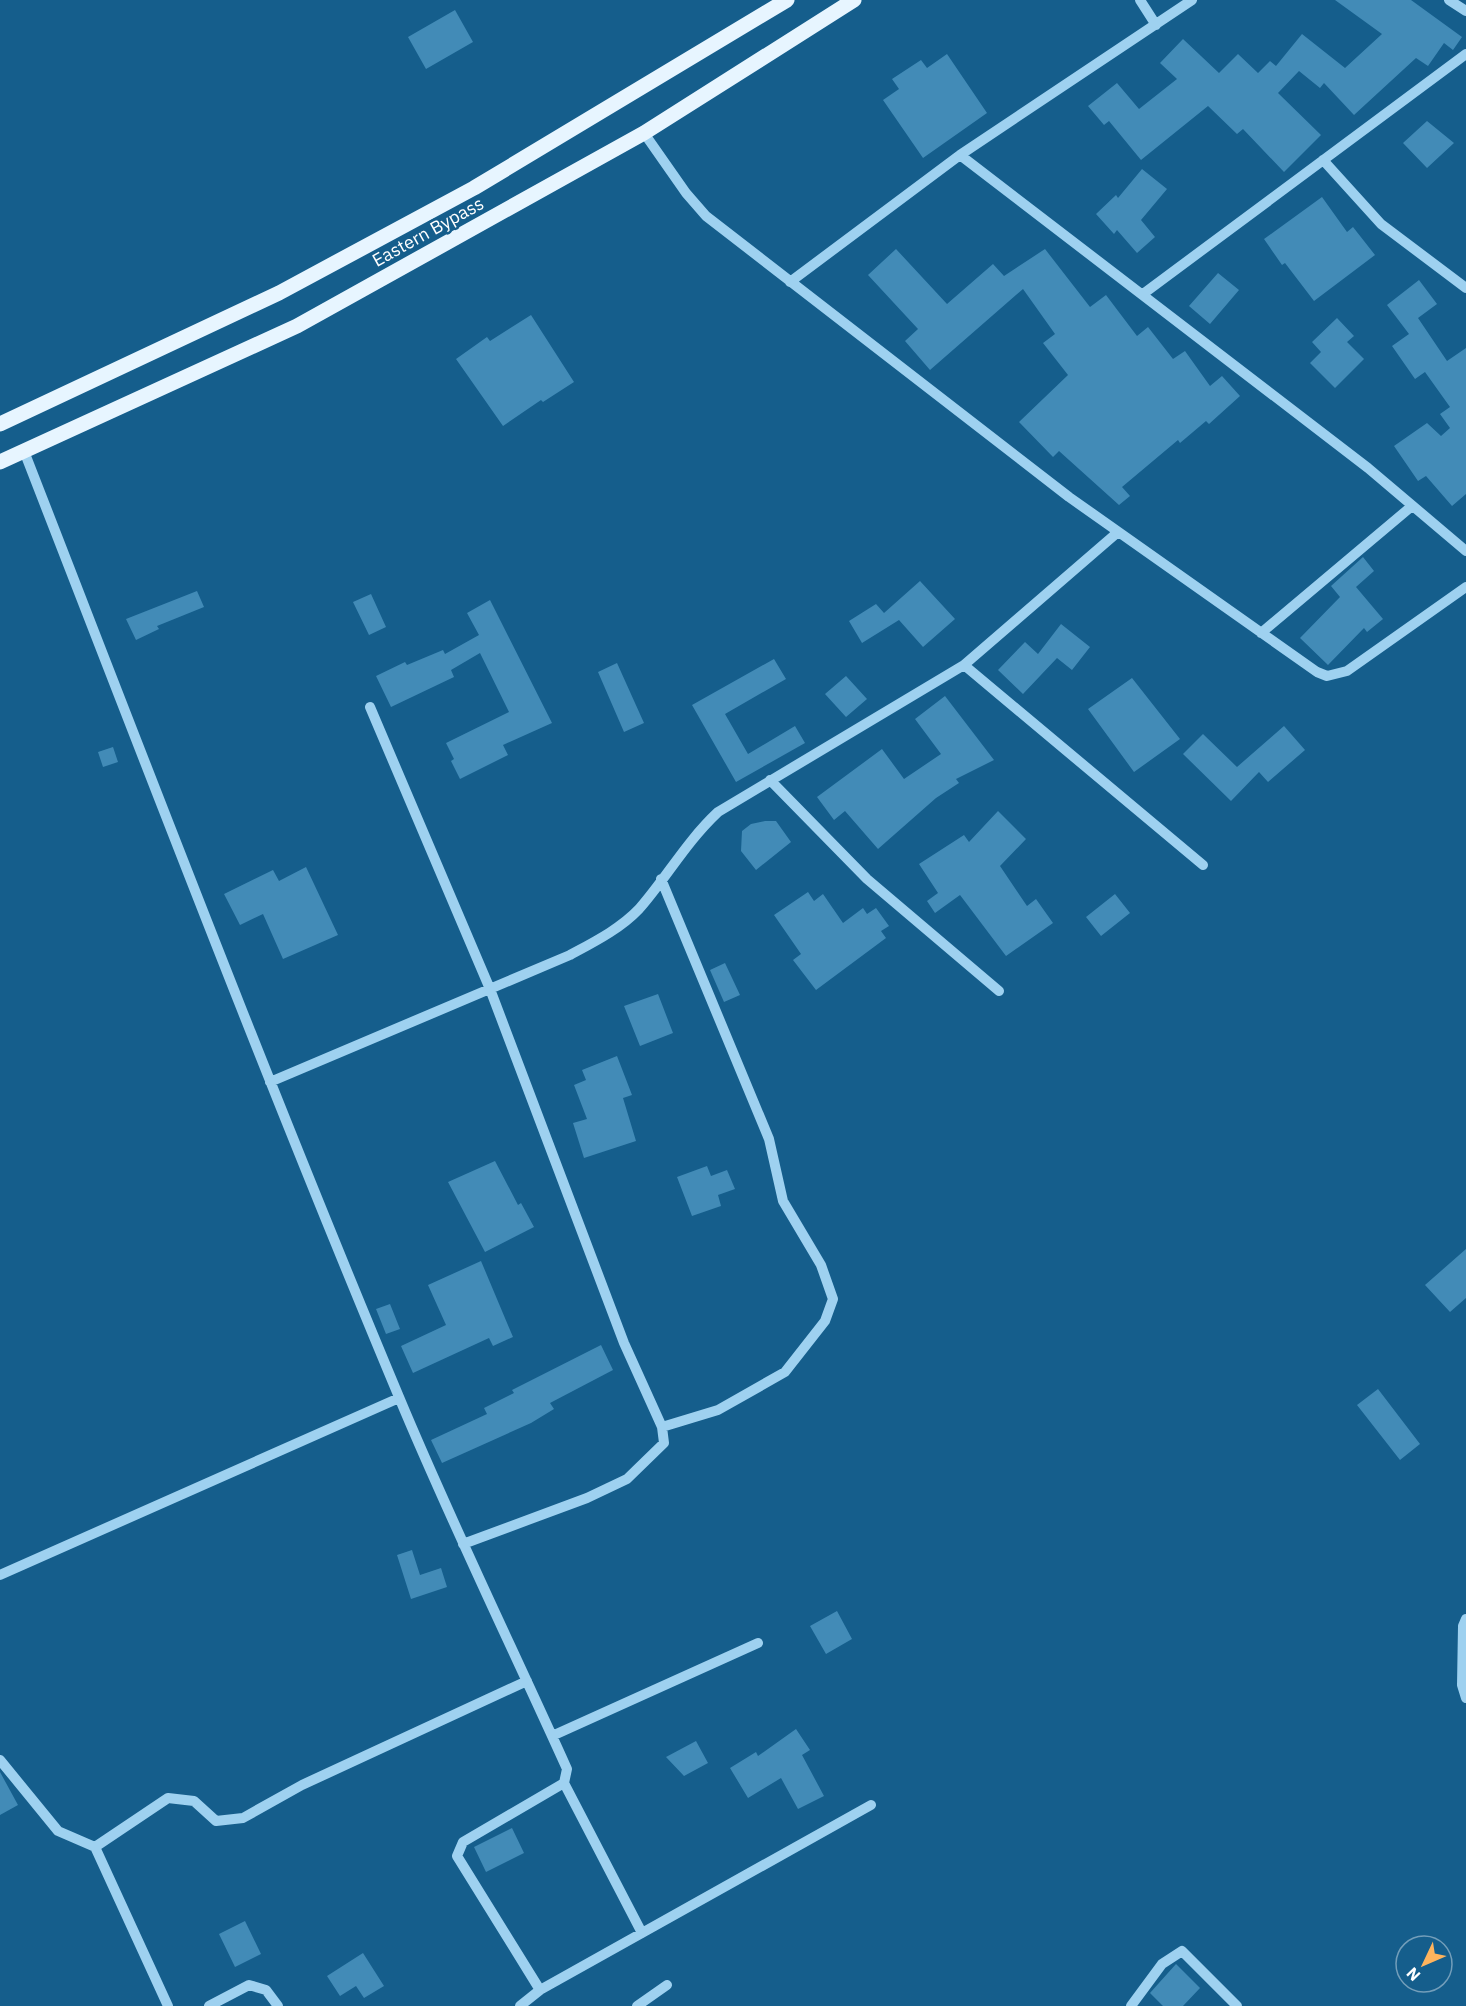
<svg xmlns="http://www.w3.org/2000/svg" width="1466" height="2006" viewBox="0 0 1466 2006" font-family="'IBM Plex Sans',sans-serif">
<rect width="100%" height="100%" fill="#155e8c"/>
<path fill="#428bb7" d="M1335,0H1411L1462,37L1453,50L1444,43L1428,66L1416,58L1354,115L1324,83L1320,88L1299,71L1278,93L1321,135L1284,172L1243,129L1237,134L1208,106L1141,160L1109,121L1104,125L1088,106L1117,83L1139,109L1177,79L1160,63L1183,39L1219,73L1238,54L1258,73L1270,61L1276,66L1302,34L1345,68L1382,34Z
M455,10L473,42L426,69L408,37Z
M947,54L987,113L923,158L883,100L899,89L892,79L921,60L927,68Z
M1427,121L1454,143L1427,168L1403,143Z
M1142,169L1167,189L1141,220L1155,237L1137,253L1117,230L1114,234L1096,214L1116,195L1118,198Z
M1322,197L1347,232L1353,227L1375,255L1314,301L1285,263L1282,265L1264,239Z
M896,249L947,304L993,264L1004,276L1045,249L1090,307L1106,295L1137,336L1148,327L1173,359L1185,351L1210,386L1222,376L1240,396L1209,424L1206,421L1180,443L1178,440L1122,487L1130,496L1119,505L1059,451L1053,457L1019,422L1068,375L1043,343L1055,334L1023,289L930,370L905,341L918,329L868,275Z
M1218,273L1239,290L1210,324L1189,306Z
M1419,280L1437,304L1418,318L1447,361L1466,348V494L1452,506L1426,476L1418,481L1394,446L1427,423L1441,436L1450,428L1440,414L1450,407L1425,372L1415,379L1392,346L1409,334L1387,305Z
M531,315L574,382L543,402L541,400L503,426L456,359L487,337L490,341Z
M1337,318L1354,336L1347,342L1364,359L1335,388L1310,363L1321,352L1312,342Z
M1363,557L1374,571L1356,587L1383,619L1367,632L1364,628L1328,665L1300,638L1340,597L1331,586Z
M920,581L955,619L923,647L899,620L862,643L849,621L876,604L884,613Z
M197,591L204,607L157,626L159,629L136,640L126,619Z
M371,594L386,627L369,635L353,602Z
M490,600L552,723L503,745L508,755L460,779L451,761L454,759L446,743L509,712L480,653L451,670L454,677L391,707L376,676L405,662L407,665L443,650L445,654L479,635L467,613Z
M1061,624L1090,647L1072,670L1057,658L1023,694L998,670L1025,642L1038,654Z
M774,659L786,679L725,714L748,754L795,726L805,743L736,782L692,705Z
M617,663L644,723L624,732L598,672Z
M846,676L867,699L846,717L825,694Z
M1132,678L1180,739L1134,772L1088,709Z
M945,696L994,760L956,779L959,783L936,798L878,849L845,811L834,820L817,797L882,749L904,779L941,754L915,719Z
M1284,726L1305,750L1268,782L1259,772L1231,801L1183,754L1203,734L1237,767Z
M113,747L118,762L103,767L98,752Z
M998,811L1026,839L1000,866L1027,906L1036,899L1053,923L1006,956L960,895L935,913L927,901L938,893L919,864L964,835L969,842Z
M765,821H776L791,842L756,870L741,851L742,831L751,824Z
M306,867L338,935L283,959L263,914L240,925L224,894L273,870L279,881Z
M808,892L814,901L823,894L843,923L863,908L867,914L876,908L889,926L881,931L886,938L816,990L793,960L801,954L774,915Z
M1115,894L1130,913L1101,936L1086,917Z
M725,963L740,995L724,1002L710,970Z
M658,994L673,1033L640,1046L624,1006Z
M617,1056L632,1095L623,1098L636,1141L584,1158L573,1123L587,1119L574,1085L586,1080L582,1070Z
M495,1161L518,1205L521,1203L534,1227L485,1252L448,1182Z
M707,1166L711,1176L727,1170L735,1189L718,1195L721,1206L692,1216L677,1177Z
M1466,1249V1298L1450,1312L1425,1285Z
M481,1261L513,1337L493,1346L489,1338L413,1373L401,1346L446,1325L428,1285Z
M390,1304L400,1329L386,1334L376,1309Z
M601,1345L613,1370L550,1403L554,1409L531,1423L442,1463L431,1440L487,1414L484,1408L514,1393L512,1390Z
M1378,1389L1420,1444L1400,1460L1357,1405Z
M412,1550L420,1575L441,1568L447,1587L411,1599L397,1555Z
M837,1611L852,1639L826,1654L810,1626Z
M796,1729L810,1750L802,1755L824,1796L798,1809L781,1778L748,1798L730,1768L756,1752L758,1756Z
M696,1741L708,1763L684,1776L666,1757Z
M0,1772L18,1805L0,1815Z
M512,1828L524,1853L486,1872L474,1847Z
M245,1921L261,1954L235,1967L219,1934Z
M363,1953L384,1986L364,1998L356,1986L340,1996L327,1976Z
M1176,1964L1200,1988L1183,2006H1163L1150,1993Z"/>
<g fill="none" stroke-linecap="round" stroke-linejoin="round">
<path stroke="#9ed1f0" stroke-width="10" d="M1140,0L1156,25
M1449,0L1466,11
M644,133L686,193L706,216L1069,497L1317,672L1327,676L1347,671L1466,587
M960,155L1368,468L1466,551
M1323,160L1381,224L1466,288
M790,282L960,155L1192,0
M1143,294L1466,54
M24,451C147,767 268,1084 399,1397C451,1522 511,1645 567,1769L564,1783L463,1842L457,1856L540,1990
M1261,633L1412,506
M964,665L1203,865
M370,707L490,989L624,1343L662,1427L664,1443L627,1479L587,1498L463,1544
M770,780L867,879L999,991
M661,879L769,1139L783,1201L821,1265L833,1299L825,1321L785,1372L718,1410L662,1427
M270,1082L570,955C594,942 620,929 639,909C667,877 686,842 718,812L964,665L1118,532
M0,1575L399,1398
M1466,1619L1463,1626L1462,1685L1466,1698
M552,1736L758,1643
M0,1760L58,1831L95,1847L168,1798L194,1801L216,1821L243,1818L302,1785L527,1681
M564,1783L642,1933
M95,1847L168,2006
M209,2006L249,1985L266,1990L278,2006
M520,2006L540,1990L871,1805
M637,2006L667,1985
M1131,2006L1162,1964L1182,1951L1237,2006"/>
<path stroke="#e7f5ff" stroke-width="15" d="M0,424L279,293L474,188L787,0
M0,462L297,326L644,133L854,0"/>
</g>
<g text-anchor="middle" stroke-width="5" stroke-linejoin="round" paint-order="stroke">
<g font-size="18" fill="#fff" stroke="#155e8c">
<text transform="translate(428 232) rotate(-29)" y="6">Eastern Bypass</text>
</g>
</g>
<g transform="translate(1424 1964) rotate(226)"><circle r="28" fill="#155e8c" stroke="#739eba" stroke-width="1.5"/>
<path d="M0-4.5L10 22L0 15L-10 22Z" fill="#ffb45d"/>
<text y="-9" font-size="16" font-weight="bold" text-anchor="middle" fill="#ffffff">N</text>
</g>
</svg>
